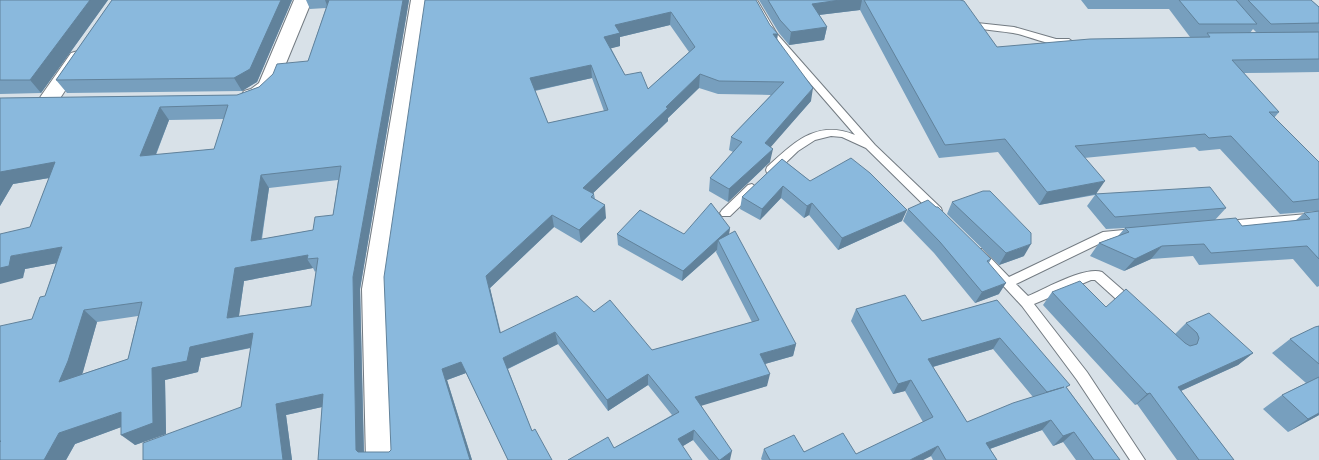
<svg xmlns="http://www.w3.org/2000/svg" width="1319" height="460" viewBox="0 0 1319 460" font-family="'DejaVu Sans',sans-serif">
<rect width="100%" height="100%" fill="#d8e1e8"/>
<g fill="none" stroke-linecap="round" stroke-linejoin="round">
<g stroke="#737b82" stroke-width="2">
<path id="lane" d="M749,0H757L777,34L875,145L941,208L942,211L941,214H933L866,148L842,137L831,136L815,140L798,151L775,173H767L766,170L767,167C794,143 816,119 855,135L770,37Z
M970,17L977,23L1014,27L1056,39H1069L1073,42C1061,52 1028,35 1013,33C1000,31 987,30 974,28L971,27L966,20Z
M752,184L757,188L756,191L730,216H722L720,213L722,210L748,185Z
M1319,213V221L1227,229L1221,225L1227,221Z
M1134,229L1138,230L1140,233L1138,236L1109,239L1016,284L1028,296C1045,289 1085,266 1102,272L1134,300L1136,304L1134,308L1130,309L1126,308L1095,280H1091L1034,304L1087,372L1145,460H1130L1077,380L1022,306L972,252L974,249H982L1009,277L1103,232Z"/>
</g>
<g stroke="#737b82" stroke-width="2">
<path id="street" d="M294,0H312L275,90L265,99L251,102L244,101L241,96L244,91L251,89L259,83Z
M411,0H429L388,289L396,460H366L362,289Z
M78,51L85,53L87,57L55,106L48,108L41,106L38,101L41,96L71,53Z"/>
</g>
<use href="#lane" fill="#fff" fill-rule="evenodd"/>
<use href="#street" fill="#fff" fill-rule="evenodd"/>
</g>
<path fill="#779fbe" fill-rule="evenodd" d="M0,0H108L41,93L0,94Z
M112,0H292L257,82L242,91L67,93L56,80Z
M306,0H409L360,289L364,452H389L391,450L425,0H756L811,101L770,147V162L728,202L709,191L710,178L733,152L729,150L731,137L771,95L718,94L699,88L668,118V121L593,193L594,194L595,199L606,218L581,243L554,227L490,288L501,333L594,312L652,350L752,322L716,252L717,250L682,281L618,245L617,234H684L730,228L729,234L796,344L793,356L765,364L767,386L701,405L730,460H709L693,440L683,446L614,448L672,415L648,385L608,411L558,344L508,369L532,431L552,460H508L466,373L447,380L472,460H318L322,407L286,415L292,460H143L241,407L251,348L201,358L198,372L165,380L166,434L135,445L121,427L75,444L66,460H0L32,319L45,296L56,263L25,269L23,278L30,227L49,178L13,184L0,206V98L237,95L259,87L308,61L326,8L310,9ZM670,25L689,52L648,89L625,75L611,48L620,46V37ZM592,78L604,111L548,123L535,91ZM224,119L214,149L156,155L169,120ZM338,180L333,215L313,230L262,239L269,188ZM313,268L315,272L316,271L311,306L239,316L244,281ZM138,316L128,359L82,374L97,322Z
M759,0H960L997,47L1204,37H1190L1169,9H1088L1081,0H1311L1319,7V72L1244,73L1279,112L1274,118L1319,162V286L1317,287L1293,259L1199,265L1193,256L1151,259L1124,271L1090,256L1099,243L1118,236L1125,228L1106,229L1087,206L1095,195L1039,205L998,152L939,158L860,10L819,15L827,27L824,40L789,45L779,33ZM1253,29L1257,33H1250ZM1195,147L1199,151L1220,149L1280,214L1319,211L1304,213L1295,221L1242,226L1215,220L1226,208L1097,194L1084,158Z
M782,159L810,181L902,221L838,250L809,215L804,218L781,198L760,220L740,209L742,197Z
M952,202L1024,256L999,265L947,214Z
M908,209L991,259L989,263L999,294L975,303L934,253L903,221Z
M1052,292L1106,307L1175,334L1186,323L1253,353L1238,365L1181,391L1234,460H1177L1137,404L1135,405L1043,305Z
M997,300L1067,388L1120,460H1076L1063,442L1053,446L1042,430L990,449L997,460H933L931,456L923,460H762L761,459L764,449L856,454L923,422L905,391L893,394L851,321L856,309L922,321ZM993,349L1033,397L967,422L933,367Z
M1319,326V415L1288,432L1263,409L1282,395L1306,383L1272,353L1290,339Z"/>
<path fill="#61829b" d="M90,0H108L41,93L30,80Z
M281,0H292L257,82L242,91L234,78Z
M325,0H331L328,8Z
M403,0H409L360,289L364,460L356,450L353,277Z
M840,0H862L860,10L810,16L812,4Z
M671,12L670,25L620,37V46L605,50L604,37L615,25Z
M827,27L824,40L789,45L791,32Z
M773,34H778L776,47Z
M591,65L592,78L532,91L530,78Z
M700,74L699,88L668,118V121L585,201L583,188Z
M813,88L811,101L763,156L765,143Z
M160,107L169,120L150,169L140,156Z
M773,149L770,162L728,202L729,189Z
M55,162L67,175L13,184L0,206V171Z
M261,175L269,188L259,254L251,241Z
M1105,181L1096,194L1039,205L1047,192Z
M783,186L781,198L760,220L762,209Z
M812,203L809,215L804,218L807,206Z
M605,205L606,218L581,243L579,230Z
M907,210L902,221L838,250L842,238Z
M552,215L554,227L490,288L503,345L500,333L486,276Z
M730,228L728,239L718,240L717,250L682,281L683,271Z
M1031,244L1024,256L999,265L1006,253Z
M1162,246L1151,259L1124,271L1135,259Z
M62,247L74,260L25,269L23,278L0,284V268L11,256Z
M308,255L307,259L313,268L244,281L237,329L227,318L235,268Z
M1006,283L999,294L975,303L982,292Z
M84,310L97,322L83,372L74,393L59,382Z
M555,332L558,344L507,369L503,358Z
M253,333L263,345L201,358L198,372L165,380L166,434L135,445L121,435L152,368L190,347Z
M1000,338L993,349L922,370L928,359Z
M796,344L793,356L758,366L760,354Z
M1253,353L1238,365L1165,398L1178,387Z
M461,362L466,373L447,380L472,460H470L442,369Z
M648,374V385L608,411L607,400Z
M770,374L767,386L694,408L695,397Z
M911,380L905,391L893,394L898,384Z
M1150,393L1137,404L1135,405L1147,394Z
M323,394L331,405L286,415L292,460H283L276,404Z
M121,412L135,422L75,444L66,460H44L59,433Z
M1319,413V415L1288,432L1308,419Z
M1051,420L1042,430L978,453L986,443Z
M694,430L693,440L678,449V439Z
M1074,432L1063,442L1053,446L1063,436Z
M938,446L931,456L923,460H910Z
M732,451L730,460H720Z"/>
<path fill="#8ab9dd" stroke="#61829b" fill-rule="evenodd" d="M0,0H90L30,80H0Z
M112,0H281L250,69L234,78L56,80Z
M329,0H403L353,277L356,450L358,452H389L391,450L384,277L425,0H756L770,25L778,34H773L813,88L765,143L773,149L729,189L710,178L742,142L731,137L784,82L719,81L700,74L666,107L668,108L583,188L594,194L591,197L605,205L579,230L552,215L486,276L500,333L577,296L594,312L610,300L652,350L759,320L718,240L735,231L796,344L760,354L770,374L695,397L732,451L720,460H719L694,430L678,439L692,460H568L608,437L614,448L679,412L648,374L607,400L555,332L503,358L532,431L535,429L552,460H508L461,362L442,369L470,460H318L323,394L276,404L283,460H143V443L241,407L253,333L190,347L187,361L152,368L153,423L121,435V412L59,433L44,460H0V442L1,441H0V326L32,319L40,297L45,296L62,247L11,256L9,266L0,268V234L30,227L55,162L0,172V98L237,95L259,87L273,74L277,64L308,61ZM671,12L695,47L648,89L641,72L625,75L604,37L620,33L615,25ZM591,65L608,110L548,123L530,78ZM228,105L214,149L140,156L160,107ZM341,166L333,215L315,217L313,230L251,241L261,175ZM308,255L307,259L318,258L311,306L227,318L235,268ZM142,302L128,359L59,382L68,361L84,310Z
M768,0H840L812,4L827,27L791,32L780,20Z
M864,0H960L964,1L997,47L1090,39L1210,37L1207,33L1319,32V59L1232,60L1279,112H1269L1319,162V199L1293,202L1231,136L1209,138L1205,134L1075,146L1105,181L1047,192L1005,139L945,145Z
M1179,0H1236L1257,24H1199Z
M1248,0H1311L1319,7V23L1271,24Z
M851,158L870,173L907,210L842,238L812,203L807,206L783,186L762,209L742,197L782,159L810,181Z
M1210,187L1226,208L1115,217L1095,194Z
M983,191H990L1031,233V244L1006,253L952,202Z
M928,200L936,207H938L991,259L987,261L1006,283L982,292L940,242L908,209Z
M711,203L730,228L683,271L617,234L640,210L684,234Z
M1319,211V259L1307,246L1211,253L1204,244L1162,246L1135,259L1099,243L1129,232L1125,228L1236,218L1242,226L1310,219L1304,213Z
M1080,281L1106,307L1126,289L1185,343L1190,346L1197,344L1199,338L1197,333L1186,323L1209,313L1253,353L1178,387L1234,460H1199L1150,393L1147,394L1052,292Z
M905,295L922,321L997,300L1070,385L1066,387L1120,460H1094L1074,432L1063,436L1051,420L986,443L997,460H946L938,446L910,460H770L764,449L794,435L804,452L843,433L856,454L933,417L911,380L898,384L856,309ZM1000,338L1047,392L1064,387L1013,403L967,422L928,359Z
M1319,326V364L1290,339L1315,327Z
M1319,377V413L1308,419L1282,395Z"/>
</svg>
